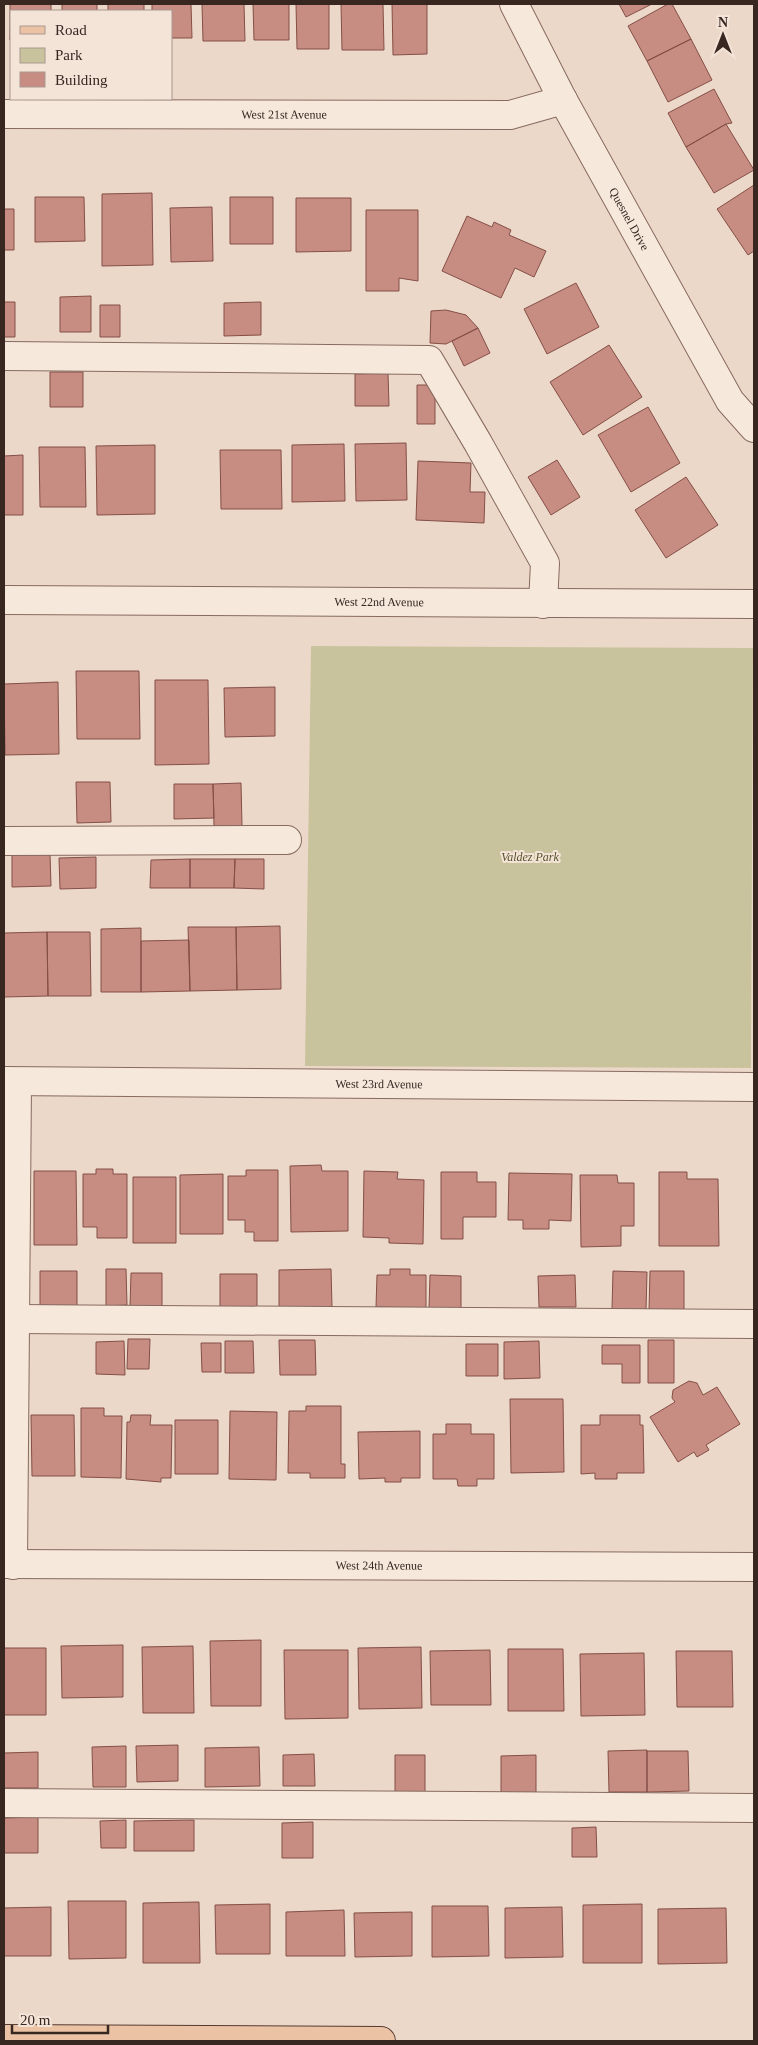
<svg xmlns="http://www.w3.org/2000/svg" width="758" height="2045" viewBox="0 0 758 2045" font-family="'Times New Roman',serif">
<rect width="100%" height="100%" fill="#ecd8c9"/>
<path fill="#c9c39d" d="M311,646L753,648L751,1068L305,1066Z"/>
<path fill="#c78c82" stroke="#844f46" d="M10,4H51V11H11L10,40Z
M62,4H97V11H62Z
M108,4H144V11H108Z
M152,4H191L192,38H171V11H152Z
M202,4H244L245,41H203Z
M253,4H289V40H254Z
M296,4H329V49H297Z
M341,4H383L384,50H342Z
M392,4H427V54L393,55Z
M619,4H652L626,17Z
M668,4H672L691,39L647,61L628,26Z
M691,39L712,80L668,102L647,61Z
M714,89L732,123L726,124L686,147L668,113Z
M726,124L754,170L714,193L686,147Z
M754,185V251L748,255L717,209Z
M152,193L153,265L102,266V194Z
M35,197H84L85,241L35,242Z
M230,197H273V244H230Z
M296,198H351V251L296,252Z
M212,207L213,261L171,262L170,208Z
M4,209H14V250H4Z
M366,210H418V281L399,278V291H366Z
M467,216L492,227L494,222L511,230L509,235L546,251L534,277L515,268L501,298L442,271Z
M576,283L599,327L547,354L524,309Z
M91,296V332H60V297Z
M4,302H15V337H4Z
M261,302V335L224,336V303Z
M100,305H120V337H100Z
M446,310L466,315L478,328L446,344L430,343L431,311Z
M478,328L490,353L464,366L452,341Z
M609,345L642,397L583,435L550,382Z
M50,372H83V407H50Z
M388,373L389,406H355V374Z
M417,385H435V424H417Z
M648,407L680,463L631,492L598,435Z
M406,443L407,500L356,501L355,444Z
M344,444L345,501L292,502V445Z
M155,445V514L97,515L96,446Z
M39,447H85L86,507H40Z
M220,450H281L282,509H221Z
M23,455V515H4V456Z
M557,460L580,497L551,515L528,477Z
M418,461L471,463L470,492H485L484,523L416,520Z
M686,477L718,525L666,558L635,510Z
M76,671H139L140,739H77Z
M155,680H208L209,764L155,765Z
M58,682L59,754L5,755L4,684Z
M275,687V736L225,737L224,688Z
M76,782H110L111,822L77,823Z
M241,783L242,826H214L213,784Z
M174,784H213L214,818L174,819Z
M50,854L51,886L12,887V855Z
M96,857V888L60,889L59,858Z
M190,859V888H150L151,860Z
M190,859H235L234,888H190Z
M235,859H264V889L234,888Z
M280,926L281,989L237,990L236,927Z
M188,927H236L237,990L190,991Z
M141,928V992H101V929Z
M47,932H90L91,996H48Z
M47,932L48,996L4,997V933Z
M189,940L190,991L141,992V941Z
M321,1165L322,1171H348V1231L291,1232L290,1166Z
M96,1169H113V1174H127V1238H97V1227H83V1174H96Z
M246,1170H278V1241H254V1232H245V1220H228V1176H246Z
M34,1171H76L77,1245H34Z
M364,1171L398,1172L397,1179L424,1180L423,1244L389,1243V1238L363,1237Z
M441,1172H477V1182H496V1217H463V1239H441Z
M659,1172H687V1179H718L719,1246H659Z
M509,1173L572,1174L571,1221L549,1220V1229H523V1220H508Z
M223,1174V1234H180V1175Z
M580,1175H617L618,1183H634V1226H621V1246L581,1247Z
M133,1177H176V1243H133Z
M106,1269H126L127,1305L106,1306Z
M331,1269L332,1307H279V1270Z
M390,1269H410V1275H426V1308L376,1307L377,1275H390Z
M40,1271H77V1306H40Z
M613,1271L647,1272L646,1310L612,1309Z
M650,1271H684V1311L649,1310Z
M131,1273H162V1307H130Z
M220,1274H257V1309L220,1310Z
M430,1275L461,1276V1308H429Z
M575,1275L576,1307H539L538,1276Z
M128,1339H150L149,1369H127Z
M279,1340H315L316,1375H280Z
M648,1340H674V1383H648Z
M124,1341L125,1375L96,1374V1342Z
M225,1341H253L254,1373H225Z
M539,1341L540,1378L504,1379V1342Z
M201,1343H221V1372H202Z
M466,1344H498V1376H466Z
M602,1345H640V1383H622V1364H602Z
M689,1381L697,1383L703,1395L717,1387L740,1424L706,1445L709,1450L697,1457L694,1452L678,1462L650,1417L675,1402L672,1398L673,1390Z
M510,1399H563L564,1472L511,1473Z
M306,1406H341V1464H345V1478H310V1473H288L289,1411H306Z
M81,1408H104V1416H122L121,1478L81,1477Z
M230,1411L277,1412L276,1480L229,1479Z
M31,1415H74L75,1476H32Z
M131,1415H151L150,1425H172L171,1478H161V1482L126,1479L127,1422H130Z
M600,1415H640V1425H643L644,1473H617V1479H595V1473L581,1474V1425H600Z
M175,1420H218V1474H175Z
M446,1424H471V1434H494V1479H477V1486H458L457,1479H433V1434H446Z
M420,1431V1478H401V1482H385V1478L359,1479L358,1432Z
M261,1640V1706H211L210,1641Z
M123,1645V1697L62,1698L61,1646Z
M193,1646L194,1713H143L142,1647Z
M421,1647L422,1708L359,1709L358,1648Z
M4,1648H46V1715H4Z
M508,1649H563L564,1711H508Z
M284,1650H348V1718L285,1719Z
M490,1650L491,1705H431L430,1651Z
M676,1651H732L733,1707H677Z
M644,1653L645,1715L581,1716L580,1654Z
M178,1745V1781L137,1782L136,1746Z
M126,1746V1787H93L92,1747Z
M259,1747L260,1786L205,1787V1748Z
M647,1750V1792H609L608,1751Z
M647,1751H688L689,1791L647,1792Z
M38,1752V1788H4V1753Z
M314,1754L315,1786H283V1755Z
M395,1755H425V1792H395Z
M536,1755V1793L501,1794V1756Z
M38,1817V1853H4V1818Z
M126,1820V1848H101L100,1821Z
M194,1820V1851H134V1821Z
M313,1822V1858H282V1823Z
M596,1827L597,1857H572V1828Z
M68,1901H126V1958L69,1959Z
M199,1902L200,1963H143V1903Z
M270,1904V1954H216L215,1905Z
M642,1904V1963H583V1905Z
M432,1906H488L489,1956L432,1957Z
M51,1907V1956H4V1908Z
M562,1907L563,1957L505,1958V1908Z
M726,1908L727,1963L658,1964V1909Z
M344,1910L345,1956H286V1912Z
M412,1912V1956L355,1957L354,1913Z"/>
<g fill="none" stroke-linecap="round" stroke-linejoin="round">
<g stroke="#876a5f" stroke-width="30">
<g id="minor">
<path id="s1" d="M514,4L563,100L730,401L754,428"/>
<path id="s2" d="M4,114L510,115L563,100"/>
<path d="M4,356L429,360L478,443L545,563L543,604"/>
<path id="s3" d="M4,600L754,604"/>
<path d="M4,841L287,840"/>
<path id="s4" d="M4,1081L754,1087"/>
<path d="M15,1319L754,1324"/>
<path id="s5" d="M4,1564L754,1567"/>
<path d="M13,1565L17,1082"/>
<path d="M4,1803L754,1808"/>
</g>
</g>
<g stroke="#553a32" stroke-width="30">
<path id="major" d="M4,2039L381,2041"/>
</g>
<use href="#minor" stroke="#f7e8dc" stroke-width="28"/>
<use href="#major" stroke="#ebc3a4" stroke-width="28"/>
</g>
<g text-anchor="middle" stroke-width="4" stroke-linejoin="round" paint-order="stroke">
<g font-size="12" fill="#382621" stroke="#f4e4d8">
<text dy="4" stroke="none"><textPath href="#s2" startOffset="280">West 21st Avenue</textPath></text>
<text dy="4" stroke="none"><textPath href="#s1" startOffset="244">Quesnel Drive</textPath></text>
<text dy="4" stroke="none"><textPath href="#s3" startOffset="375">West 22nd Avenue</textPath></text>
<text dy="4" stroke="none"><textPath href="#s4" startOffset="375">West 23rd Avenue</textPath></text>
<text dy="4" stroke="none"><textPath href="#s5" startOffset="375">West 24th Avenue</textPath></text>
</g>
<g font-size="12" font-style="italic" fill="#535329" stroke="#f4e4d8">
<text x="530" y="861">Valdez Park</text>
</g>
</g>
<rect width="758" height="2045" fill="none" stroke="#382621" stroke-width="10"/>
<rect x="10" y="10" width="162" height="90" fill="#f4e4d8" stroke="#a9988f"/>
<rect x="20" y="26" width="25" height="8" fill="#ebc3a4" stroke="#a9988f"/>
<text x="55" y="35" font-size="15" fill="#382621">Road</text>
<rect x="20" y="48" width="25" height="15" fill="#c9c39d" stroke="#a9988f"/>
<text x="55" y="60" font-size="15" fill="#382621">Park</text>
<rect x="20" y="72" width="25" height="15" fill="#c78c82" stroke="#a9988f"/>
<text x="55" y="85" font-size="15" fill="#382621">Building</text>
<g transform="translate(723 35)" stroke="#f4e4d8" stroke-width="4" paint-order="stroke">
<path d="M0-4L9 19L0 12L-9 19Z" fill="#382621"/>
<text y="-8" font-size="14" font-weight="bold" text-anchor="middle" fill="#382621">N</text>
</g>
<path d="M12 2025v8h96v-8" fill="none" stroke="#382621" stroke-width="2.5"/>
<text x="20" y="2025" font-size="15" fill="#382621" stroke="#f4e4d8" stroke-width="4" paint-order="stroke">20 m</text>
</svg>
